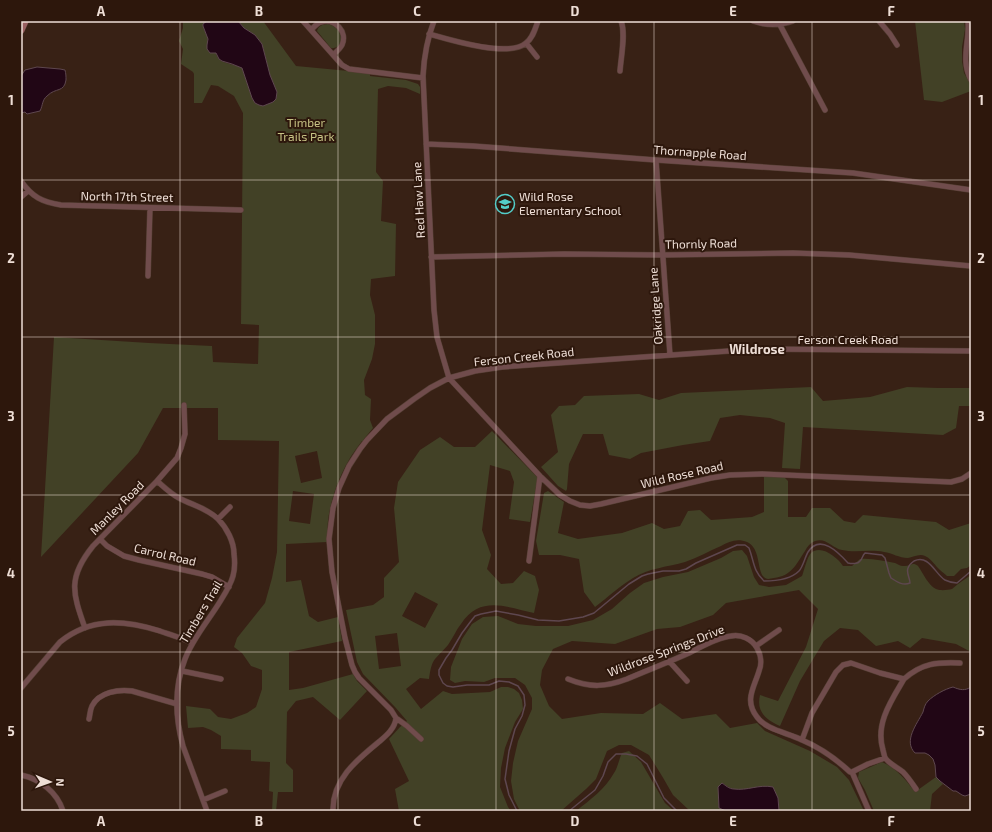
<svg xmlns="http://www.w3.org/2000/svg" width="992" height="832" viewBox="0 0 992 832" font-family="'Exo 2',sans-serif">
<rect width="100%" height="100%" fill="#382115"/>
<path fill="#424126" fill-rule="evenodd" d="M183,21H207L205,22L203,26L208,39L207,42L213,53H216C216,54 218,59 219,59C224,64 235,64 242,68L267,63L262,44L255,35L244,28L238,21H263L296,66L370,73V76L406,80L418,84L420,87V94L406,88L388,86L378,89L376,172L383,181L381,221L396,224L395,276L371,279L370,295L375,315V344L372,359L364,380L365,395L371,399L370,420L373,428L364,439L363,441H362C345,462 334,487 329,514C327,523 328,533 327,542L286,544V582L301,580L309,616L318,622L338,617L342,641L289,652V690L303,688L353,674L357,681L367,691L340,720L313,697L296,701L287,712L286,763L293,770V792H278L276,811H272L273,792L269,791L270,762L251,761V750L221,749V736L211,730L203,727L188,728L186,706L210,709L218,717L231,719L247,713L256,707L262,689V670L251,666L242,653L234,647L237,638L265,603L272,578L277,552L279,441L218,440V408H163L138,453L41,557L54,337L149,343L212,346L213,362L258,364L259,325L241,324L243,113L234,96L218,86L211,85L202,103H194V74L193,72L181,64L183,49L179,41L183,28ZM317,451L322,478L301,483L295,456ZM293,491L314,494L310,524L289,521Z
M915,21H964L965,29L962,47V61L964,73L971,85V91L942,102L924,100Z
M328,24C345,28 345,50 331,48L317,31C319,25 322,25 328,24Z
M811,387L823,401L870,397L907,387L938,388H971V406H959L956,428L943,435L803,427L800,469L782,468L785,423L770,418L740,415L720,418L710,441L683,445L641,453L630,459L609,455L603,434H583L569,464L567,489L566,491L558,486L541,467L558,452L551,415L559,406L575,405L584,396L639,394L659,400L681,393Z
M492,431L537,477V481L530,522L509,519L514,482L510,471L490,465L482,530L491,555L487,569L501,584L513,583L524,571L535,576L539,590L534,613C506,607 480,595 461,624C456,630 453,638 448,645C444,650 439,654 435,659C431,664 430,672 429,679L420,678L406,689L421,709L443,691L452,694L490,692L501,687H508L514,689L519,693L522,700L523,709L515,722L505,748L501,768L500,787L508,807L511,811H399L395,789L409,781L389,739L400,727L407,721L395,707L363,674L357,662L346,610L373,605L384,597V578L399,562L394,508L398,482L420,450L440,437L454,447H475ZM415,592L438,604L425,628L402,616ZM397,633L401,666L379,669L375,636Z
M764,476L784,477L788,481V517H806L812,508H830L844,521L855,523L863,515L936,522L949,530L971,523V565L967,568L961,569L954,576H947C945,574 942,572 940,570C935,566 932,559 925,556C920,553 913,557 908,558C899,558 892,553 884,552C870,549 856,553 842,550C832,548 826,537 815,541C810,543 807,547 805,551C796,565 791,576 774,578C772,578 770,579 768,579C755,577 763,549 747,542C738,538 729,541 721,546C709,551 697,558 685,562C668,567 649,568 633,578C620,586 608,597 595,607L584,592L579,559L560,555H539L536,541L544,493L548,491L564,502L558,533L578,539L622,533L652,523L664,529L680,526L688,511L700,510L711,520L752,517L764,512Z
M742,550L747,556L754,577L759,585L769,587L786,585L802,576C804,571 807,557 811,553C821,544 838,558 843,566H852L860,559C872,558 883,561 895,563C898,564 900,566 903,566C910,567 912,561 918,566C923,573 928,585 936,589C941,591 947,590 952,589L958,584L971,575V652L956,644L922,638L910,648L898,641L876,646L858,630L840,628L824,641L800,681L780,726C766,720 756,712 760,695L778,701L806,647L818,609L799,590L726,603L713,615L680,627L657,629L615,644L572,641L553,649L542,670L540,685L549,706L562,719L601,713L643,714L660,703L682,719L716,714L730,728L757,723L765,731L810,751L837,767L849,780L864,811H779L778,798L743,789H732L722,783L718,787L719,808L726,811H690L673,795L662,776L649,755L631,745H619L607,751L596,779L586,789L561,811H520L514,799L511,781L513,763L518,741L532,709V698L525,685L515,678H495L484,682L465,681L455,683L450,680L451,667L462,639L472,624L483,617L498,616L518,624L536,626H568L593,620L612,609L630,593L644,583L663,577L688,572L721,558L733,551Z
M629,751L641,762L665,803L674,811H576C590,800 605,789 614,773C618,767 619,759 622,753Z
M882,762C896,768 906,780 915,792L936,777L943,784L932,794L930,811H874L865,790L858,778L859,772Z"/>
<path fill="#210615" stroke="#5e474f" d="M207,21H238L244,28L255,35L262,44L270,75L277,92L276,99L273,102L263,106L259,105L255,103L252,98L242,68L232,64L222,61L219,59L216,53H210L207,49V45L208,39L203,26V24Z
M37,67L60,69L65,70C66,74 66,76 66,80C64,93 56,87 47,96C42,100 43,105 40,111L27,114L25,112L21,113V76L25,70Z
M953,687C960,690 965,691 971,687V794L965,796L962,795L956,791H953L940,781L936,777L935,765L933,759L929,755L925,753H915C903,741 917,724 923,712C924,708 925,704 928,701C934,695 945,689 953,687Z
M722,783C725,785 729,789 734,789C747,791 759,784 773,787L778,798L779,811H726L719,808L718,787Z"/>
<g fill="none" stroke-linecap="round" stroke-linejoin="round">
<path stroke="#5e474f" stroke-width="1.5" d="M517,811L509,795L505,779L509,751L515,729L522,716L525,705L524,695L518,686L509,682L499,681L489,685H467L453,687L447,686L443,683L439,675V670L446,658L452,650L462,633L471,621L475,616L481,614L496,611L518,615L538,620L559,621L583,617L594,613L629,584L642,576L648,574L663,571H679L686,569L696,563L737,545H745L749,548C754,561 753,571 764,581C776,581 790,580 799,571C803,567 805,557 808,552C820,533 839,553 848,563C852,564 858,564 860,561C863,558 862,556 865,553L882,555L885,558L889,573L891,578C897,582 903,586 910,583C910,578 906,573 908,568C909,565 911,563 914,561C929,554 935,574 945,580C949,582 952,583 957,583L971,571
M569,811L595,790L603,776L608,762L616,754H626L637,756L647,764L664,798L677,811"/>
<g stroke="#553f34" stroke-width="6">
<path id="street" d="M303,21L342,65L349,69L423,78
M434,21C427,39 424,57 423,76L434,310L437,337L449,378L540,476L560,495L570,501L580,505L590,506L601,504L711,478L730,475L762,474L951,482L962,479L971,473
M753,21C767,26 779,26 793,21
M879,21L890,34L897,45
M968,21C970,41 960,60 971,80
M780,25L825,110
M311,30C314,27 317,23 321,22C335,18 348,32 342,45C340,49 336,52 333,55
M429,34C450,40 509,58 526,43C533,38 535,29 538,21
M526,43L537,57
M620,71C621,57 626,33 621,21
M426,144L473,146L656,160L853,173L971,190
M656,160L670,355
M21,181C32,197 42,202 61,205L241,210
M21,197L28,191
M431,257L564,254L662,255L793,253L849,255L971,266
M148,276L150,208
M157,481C164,487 171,494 179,498C192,505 207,508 218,519C227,528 234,542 234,554C235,562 235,569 233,576C231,584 226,592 221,600C209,620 193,638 185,659C174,687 175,717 183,746L207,811
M218,519L230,507
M100,539L107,546L124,556L139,560L202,574L212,577L229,587
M529,561L540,476
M85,628C72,592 68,577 93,546L157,481L177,458L181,448L185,434L184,405
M756,646L779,630
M669,661L687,681
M182,671L221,679
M568,679C590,688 606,687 627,679C648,670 669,662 689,653C701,647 718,637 731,636C741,634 752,639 757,648C761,655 762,664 759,671C754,688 744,700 757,717C766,730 789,733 802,740C821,748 835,758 850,772H852L869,811
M904,679C891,701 875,724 883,750C884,753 884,757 886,759C890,764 898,768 903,772C908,777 912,783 916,789
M21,688L60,642C91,617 124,620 160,631C171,635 182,638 192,643
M89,719C90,715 90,710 92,706C99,692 119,689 132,691L177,704
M421,739L407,726L396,718L391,710L359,678L355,672L352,665L345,638L332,572L329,539L333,508L339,488L349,466L360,449L367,440L387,419L414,399L430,388L449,378L475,371L502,367L729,351L763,349L971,351
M802,740L812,713L836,672L843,665L851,663L880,673L904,679C922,663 937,662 960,663
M852,772L868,764L885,758
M21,775C40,779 57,792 63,811
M203,800L225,791
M333,811C332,779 358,759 380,741C387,735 395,728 396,718"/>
</g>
<g stroke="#553f34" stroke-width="8">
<path id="secondary" d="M21,30L25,21"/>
</g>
<use href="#street" stroke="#704c4c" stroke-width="5"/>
<use href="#secondary" stroke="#995f60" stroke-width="7"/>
</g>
<path fill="none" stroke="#eeded6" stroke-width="1" stroke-opacity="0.55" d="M180,21V811M338,21V811M496,21V811M654,21V811M812,21V811M21,180H971M21,337H971M21,495H971M21,652H971"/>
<defs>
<g id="school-ring" transform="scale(1)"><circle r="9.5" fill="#2d170c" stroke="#53cdc9" stroke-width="1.5"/><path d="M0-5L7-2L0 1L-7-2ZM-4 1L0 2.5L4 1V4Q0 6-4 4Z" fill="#53cdc9"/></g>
</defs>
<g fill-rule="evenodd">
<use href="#school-ring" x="505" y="204"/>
</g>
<g text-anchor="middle" stroke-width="4" stroke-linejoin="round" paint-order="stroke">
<g font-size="12" fill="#c7c385" stroke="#2d170c">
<text x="306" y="127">Timber<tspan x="306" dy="14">Trails Park</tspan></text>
</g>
<g font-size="12" fill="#eeded6" stroke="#2d170c">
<text transform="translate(700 153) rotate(4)" y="4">Thornapple Road</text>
<text transform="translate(127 197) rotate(1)" y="4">North 17th Street</text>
<text transform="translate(419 200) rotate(-93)" y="4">Red Haw Lane</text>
<text transform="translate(701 244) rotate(-1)" y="4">Thornly Road</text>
<text transform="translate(656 306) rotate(-94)" y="4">Oakridge Lane</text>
<text x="848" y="344">Ferson Creek Road</text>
<text transform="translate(524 357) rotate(-6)" y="4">Ferson Creek Road</text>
<text transform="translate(682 475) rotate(-13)" y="4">Wild Rose Road</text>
<text transform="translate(117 508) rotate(-45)" y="4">Manley Road</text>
<text transform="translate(165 555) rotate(13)" y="4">Carrol Road</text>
<text transform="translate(201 612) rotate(-59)" y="4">Timbers Trail</text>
<text transform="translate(666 651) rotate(-21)" y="4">Wildrose Springs Drive</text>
</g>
<g font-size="12" fill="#eeded6" stroke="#2d170c" text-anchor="start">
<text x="519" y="201">Wild Rose<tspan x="519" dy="14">Elementary School</tspan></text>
</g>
<g font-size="13" font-weight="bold" fill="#eeded6" stroke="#2d170c">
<text x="757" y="354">Wildrose</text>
</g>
</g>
<rect width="992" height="832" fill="none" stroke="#2d170c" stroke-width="44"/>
<g transform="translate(50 782) rotate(92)" stroke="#2d170c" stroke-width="3" paint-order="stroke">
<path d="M0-3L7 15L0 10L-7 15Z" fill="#eeded6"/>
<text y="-6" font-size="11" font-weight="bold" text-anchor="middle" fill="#eeded6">N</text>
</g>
<rect x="22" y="22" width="948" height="788" fill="none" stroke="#eeded6" stroke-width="1.5"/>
<g font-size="13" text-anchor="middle" font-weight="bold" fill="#eeded6">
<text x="101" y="16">A</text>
<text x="259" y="16">B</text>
<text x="417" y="16">C</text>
<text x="575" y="16">D</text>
<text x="733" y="16">E</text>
<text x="891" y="16">F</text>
<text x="11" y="105">1</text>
<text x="981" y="105">1</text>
<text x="11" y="263">2</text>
<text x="981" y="263">2</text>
<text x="11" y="421">3</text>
<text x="981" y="421">3</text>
<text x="11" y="578">4</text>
<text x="981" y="578">4</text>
<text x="11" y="736">5</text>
<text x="981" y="736">5</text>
<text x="101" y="826">A</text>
<text x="259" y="826">B</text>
<text x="417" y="826">C</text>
<text x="575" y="826">D</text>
<text x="733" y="826">E</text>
<text x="891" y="826">F</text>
</g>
</svg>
